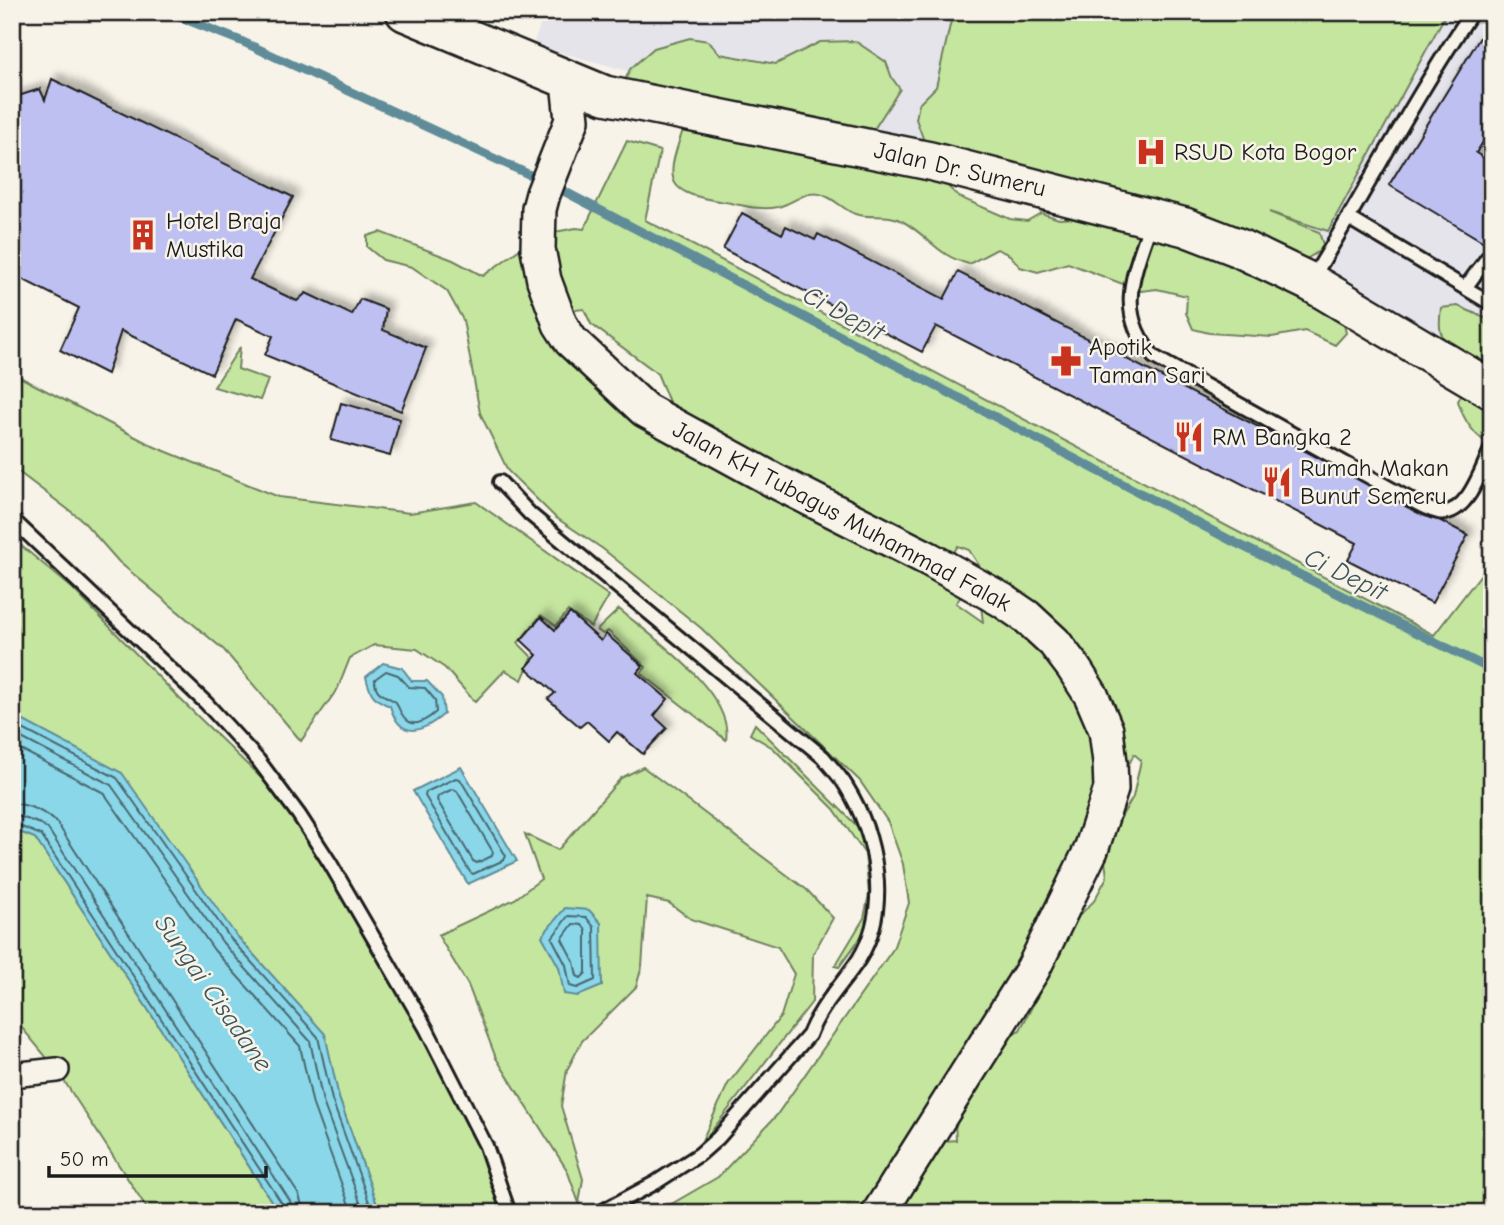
<svg xmlns="http://www.w3.org/2000/svg" width="1504" height="1225" viewBox="0 0 1504 1225" font-family="'Comic Neue',sans-serif">
<defs>
<filter id="shadow"><feDropShadow dx="6" dy="-6" stdDeviation="3.5" flood-color="#0004"/></filter>
</defs>
<rect width="100%" height="100%" fill="#f7f3e8"/>
<filter id="ink" filterUnits="userSpaceOnUse"><feTurbulence type="fractalNoise" baseFrequency=".0143" numOctaves="2"/><feDisplacementMap in="SourceGraphic" scale="14" xChannelSelector="R" yChannelSelector="G"/><feConvolveMatrix kernelMatrix="1 2 1 2 8 2 1 2 1" color-interpolation-filters="sRGB"/></filter>
<g filter="url(#ink)">
<path fill="#e6e4eb" d="M545,12H1464L1314,258L533,45Z
M1475,12H1492V375L1322,274Z"/>
<path fill="#c5e69f" stroke="#70815e" stroke-width="2" fill-rule="evenodd" d="M953,12H1447L1328,231L1269,212L1319,232L1324,248L1297,265L1342,316L1346,333L1335,345L1305,331L1272,337L1209,333L1193,329L1186,313L1187,296L1157,289L1141,291L1068,263L1038,272L1020,267L1010,255L997,249L969,264C937,256 928,235 902,221C889,213 870,219 855,214C844,210 835,199 823,195C805,189 795,203 778,207C761,211 742,205 725,202C668,193 663,185 683,130L640,113L623,85L630,69L654,48L690,38L708,41L720,54L776,64L820,42L855,41L886,62L892,78L900,89L871,134L920,160L959,197L1010,219L1027,221L1041,213L1059,219L1077,218L931,160L916,119L919,104L936,87Z
M627,141L660,151L645,220L1434,635L1492,560V1213H894L933,1142L956,1140L955,1120L996,1043L1020,1030L1050,972L1062,932L1094,901L1107,877L1101,829L1107,819H1120L1133,797L1141,760L1134,754L1058,909L873,1213H656L718,1177L776,1116L893,949L909,903L903,864L888,822L860,781L701,628L603,549L555,517L508,471L480,413L463,320L447,291L412,267L383,260L367,247V236L380,232L453,260L483,276L539,235L576,228L584,229ZM584,309L591,324L657,373L669,402L645,410L556,312ZM710,437L743,443L775,478ZM958,546L969,550L986,576L981,606L983,622L956,603L970,585L942,569Z
M1458,306L1492,321V370L1479,361L1451,363L1454,351C1439,336 1438,329 1441,308Z
M240,347L238,369L268,380L260,400L214,387Z
M12,373L155,447L279,497L410,513L476,502L609,596L591,627L568,611L556,626L541,615L518,643L532,657L522,680L505,670L475,702L445,668L417,649L374,645L350,658L338,688L301,741L224,650L119,562L82,520L12,467Z
M1466,386L1492,390V446C1474,436 1463,419 1458,401Z
M12,538L72,588L180,699L299,815L452,1079L510,1213H380L339,1098L324,1034L235,934L20,719L12,696Z
M619,609C652,637 734,693 726,740L641,673L646,667L608,631L603,634L597,630Z
M755,724L871,840L872,922L839,967L835,966L864,918L869,894L865,854L834,809L773,748L750,734Z
M643,767L807,890L833,918L813,954L812,1002L699,1147L728,1084L781,1016L794,974L778,947L691,919L669,903L647,898L642,966L636,987L582,1041L567,1070L561,1106L583,1179L579,1203L567,1170L496,1058L468,985L438,935L515,899L541,879L525,834L558,850L621,778Z
M12,829L35,838L155,1020L279,1213H150L57,1070L12,1016Z"/>
<path fill="#8ad7ea" stroke="#5e8c98" stroke-width="2" d="M383,663L402,668L412,681H427L442,697L444,714C422,733 400,740 390,706C374,700 370,694 366,677Z
M12,696L20,719L122,773L235,934L325,1034L339,1098L380,1213H279L155,1020L35,838L12,829Z
M461,767L517,861L468,884L413,791Z
M565,908L589,910L601,923L602,986L578,996L564,994L559,967L542,936Z"/>
<g fill="none" stroke-linecap="round" stroke-linejoin="round">
<path stroke="#48676e" stroke-width="2" d="M386,671L398,675L409,687L425,688L435,700L436,712C414,731 405,725 396,702C385,695 374,694 375,679Z
M12,719L17,726L117,778L230,938L318,1037L332,1100L373,1213
M12,733L111,785L223,943L310,1041L323,1102L364,1213
M12,745L104,793L214,950L300,1046L313,1105L352,1213
M456,778L460,779L506,856L504,860L473,874L470,872L425,796L426,792Z
M453,789L457,791L493,852L492,856L477,863L473,861L437,800L438,796Z
M12,803C27,804 46,812 57,823L299,1195L304,1213
M12,814L41,824L48,829L290,1201L293,1213
M12,823L41,835L283,1205L285,1213
M568,916L586,917L594,927L595,980L577,988L570,986L566,965L552,938Z
M573,924L582,925L586,930V973L581,978L577,976L574,962L562,939Z"/>
<path stroke="#5e8c98" stroke-width="9" d="M167,12L241,41L541,180
M554,186L1230,540L1492,670"/>
</g>
<path fill="#bec0f2" stroke="#1c1c1c" stroke-width="2" filter="url(#shadow)" d="M1492,18V128L1476,153L1492,163V247L1389,185Z
M52,79L293,197L250,279L297,301L306,293L352,315L360,299L386,309L383,330L426,348L401,411L265,355L273,336L236,319L212,374L121,331L107,374L60,350L79,308L12,274V98L40,89L45,100Z
M742,213L782,234L786,226L815,240L818,234L944,299L958,272L1468,535L1432,603L1348,560L1357,543L936,326L922,352L723,249Z
M341,403L400,419L390,456L331,440Z
M570,613L601,641L606,634L643,666L637,673L668,699L654,716L667,728L643,754L617,732L609,741L587,721L580,727L548,699L555,693L526,668L537,655L521,640L541,617L555,630Z"/>
<g fill="none" stroke-linecap="round" stroke-linejoin="round">
<g stroke="#1c1c1c" stroke-width="18">
<path id="service" d="M1350,219L1492,304
M1151,222C1134,273 1114,312 1154,357L1402,495C1413,501 1425,509 1438,512C1467,518 1482,468 1492,447
M1312,279C1366,191 1414,98 1472,12
M1465,288L1488,257
M500,482L530,514L823,757C830,766 840,776 846,786C877,836 891,907 859,959C842,985 820,1006 809,1035L718,1138L700,1154L655,1183L599,1213
M12,519L206,703L258,760L299,815L330,863L426,1028L486,1146L509,1213"/>
</g>
<g stroke="#1c1c1c" stroke-width="28">
<path id="minor" d="M12,1075L57,1070"/>
</g>
<g stroke="#1c1c1c" stroke-width="38">
<path id="secondary" d="M568,81L572,120L543,194L539,209L538,249L544,280L554,307L560,324L571,341L645,410L775,481L929,559L1002,600L1027,617L1054,642L1073,667L1091,695L1106,730L1110,762L1111,789L1091,850L1033,969L879,1213"/>
</g>
<g stroke="#1c1c1c" stroke-width="42">
<path id="primary" d="M405,12L605,95L930,161L1185,227L1237,247L1310,282L1492,390"/>
</g>
<use href="#service" stroke="#f7f3e8" stroke-width="12"/>
<use href="#minor" stroke="#f7f3e8" stroke-width="23"/>
<use href="#secondary" stroke="#f7f3e8" stroke-width="33"/>
<use href="#primary" stroke="#f7f3e8" stroke-width="37"/>
</g>
</g>
<defs>
<g id="hospital-bare" transform="scale(2.415)"><path d="M-5-5h3v3.5h4V-5h3V5h-3V1.5h-4V5h-3Z" fill="#c8321e" stroke="#f7f3e8" stroke-width="2.5" paint-order="stroke"/></g>
<g id="building-bare" transform="scale(2.415)"><path d="M-4-6H4V6H1V3H-1V6H-4ZM-2.5-4.3h1.7v1.8h-1.7ZM.8-4.3h1.7v1.8H.8ZM-2.5-1h1.7V.8h-1.7ZM.8-1h1.7V.8H.8Z" fill="#c8321e" stroke="#f7f3e8" stroke-width="2.5" paint-order="stroke"/></g>
<g id="pharmacy-bare" transform="scale(2.415)"><path d="M-2-6h4v4h4v4h-4v4h-4v-4h-4v-4h4Z" fill="#c8321e" stroke="#f7f3e8" stroke-width="2.5" paint-order="stroke"/></g>
<g id="restaurant-bare" transform="scale(2.415)"><path d="M-5-6h1v4h1v-4h1v4h1v-4h1v5L-1.5 .5V6h-2V.5L-5-1ZM5-6V6H3V1.5H1.5Q1.5-4 5-6Z" fill="#c8321e" stroke="#f7f3e8" stroke-width="2.5" paint-order="stroke"/></g>
</defs>
<g fill-rule="evenodd">
<use href="#hospital-bare" x="1151" y="152"/>
<use href="#building-bare" x="143" y="235"/>
<use href="#pharmacy-bare" x="1066" y="361"/>
<use href="#restaurant-bare" x="1189" y="437"/>
<use href="#restaurant-bare" x="1277" y="482"/>
</g>
<g text-anchor="middle" stroke-width="5" stroke-linejoin="round" paint-order="stroke">
<g font-size="24" fill="#1c1c1c" stroke="#f7f3e8" text-anchor="start">
<text x="1174" y="160">RSUD Kota Bogor</text>
<text x="166" y="229">Hotel Braja<tspan x="166" dy="28">Mustika</tspan></text>
<text x="1089" y="355">Apotik<tspan x="1089" dy="28">Taman Sari</tspan></text>
<text x="1212" y="445">RM Bangka 2</text>
<text x="1300" y="476">Rumah Makan<tspan x="1300" dy="28">Bunut Semeru</tspan></text>
</g>
<g font-size="24" fill="#1c1c1c" stroke="#f7f3e8">
<text transform="translate(960 169) rotate(13)" y="8">Jalan Dr. Sumeru</text>
<text transform="translate(842 516) rotate(28)" y="8">Jalan KH Tubagus Muhammad Falak</text>
</g>
<g font-size="26" font-style="italic" fill="#3d545a" stroke="#f7f3e8">
<text transform="translate(844 313) rotate(28)" y="9">Ci Depit</text>
<text transform="translate(1346 574) rotate(26)" y="9">Ci Depit</text>
<text transform="translate(214 993) rotate(55)" y="9">Sungai Cisadane</text>
</g>
</g>
<rect width="1504" height="1225" fill="none" stroke="#f7f3e8" stroke-width="42"/>
<rect x="21" y="21" width="1462" height="1183" fill="none" stroke="#1c1c1c" stroke-width="2.5" filter="url(#ink)"/>
<path d="M49 1166v10h217v-10" fill="none" stroke="#1c1c1c" stroke-width="3.5"/>
<text x="60" y="1166" font-size="21" fill="#1c1c1c" stroke="#f7f3e8" stroke-width="5" paint-order="stroke">50 m</text>
</svg>
